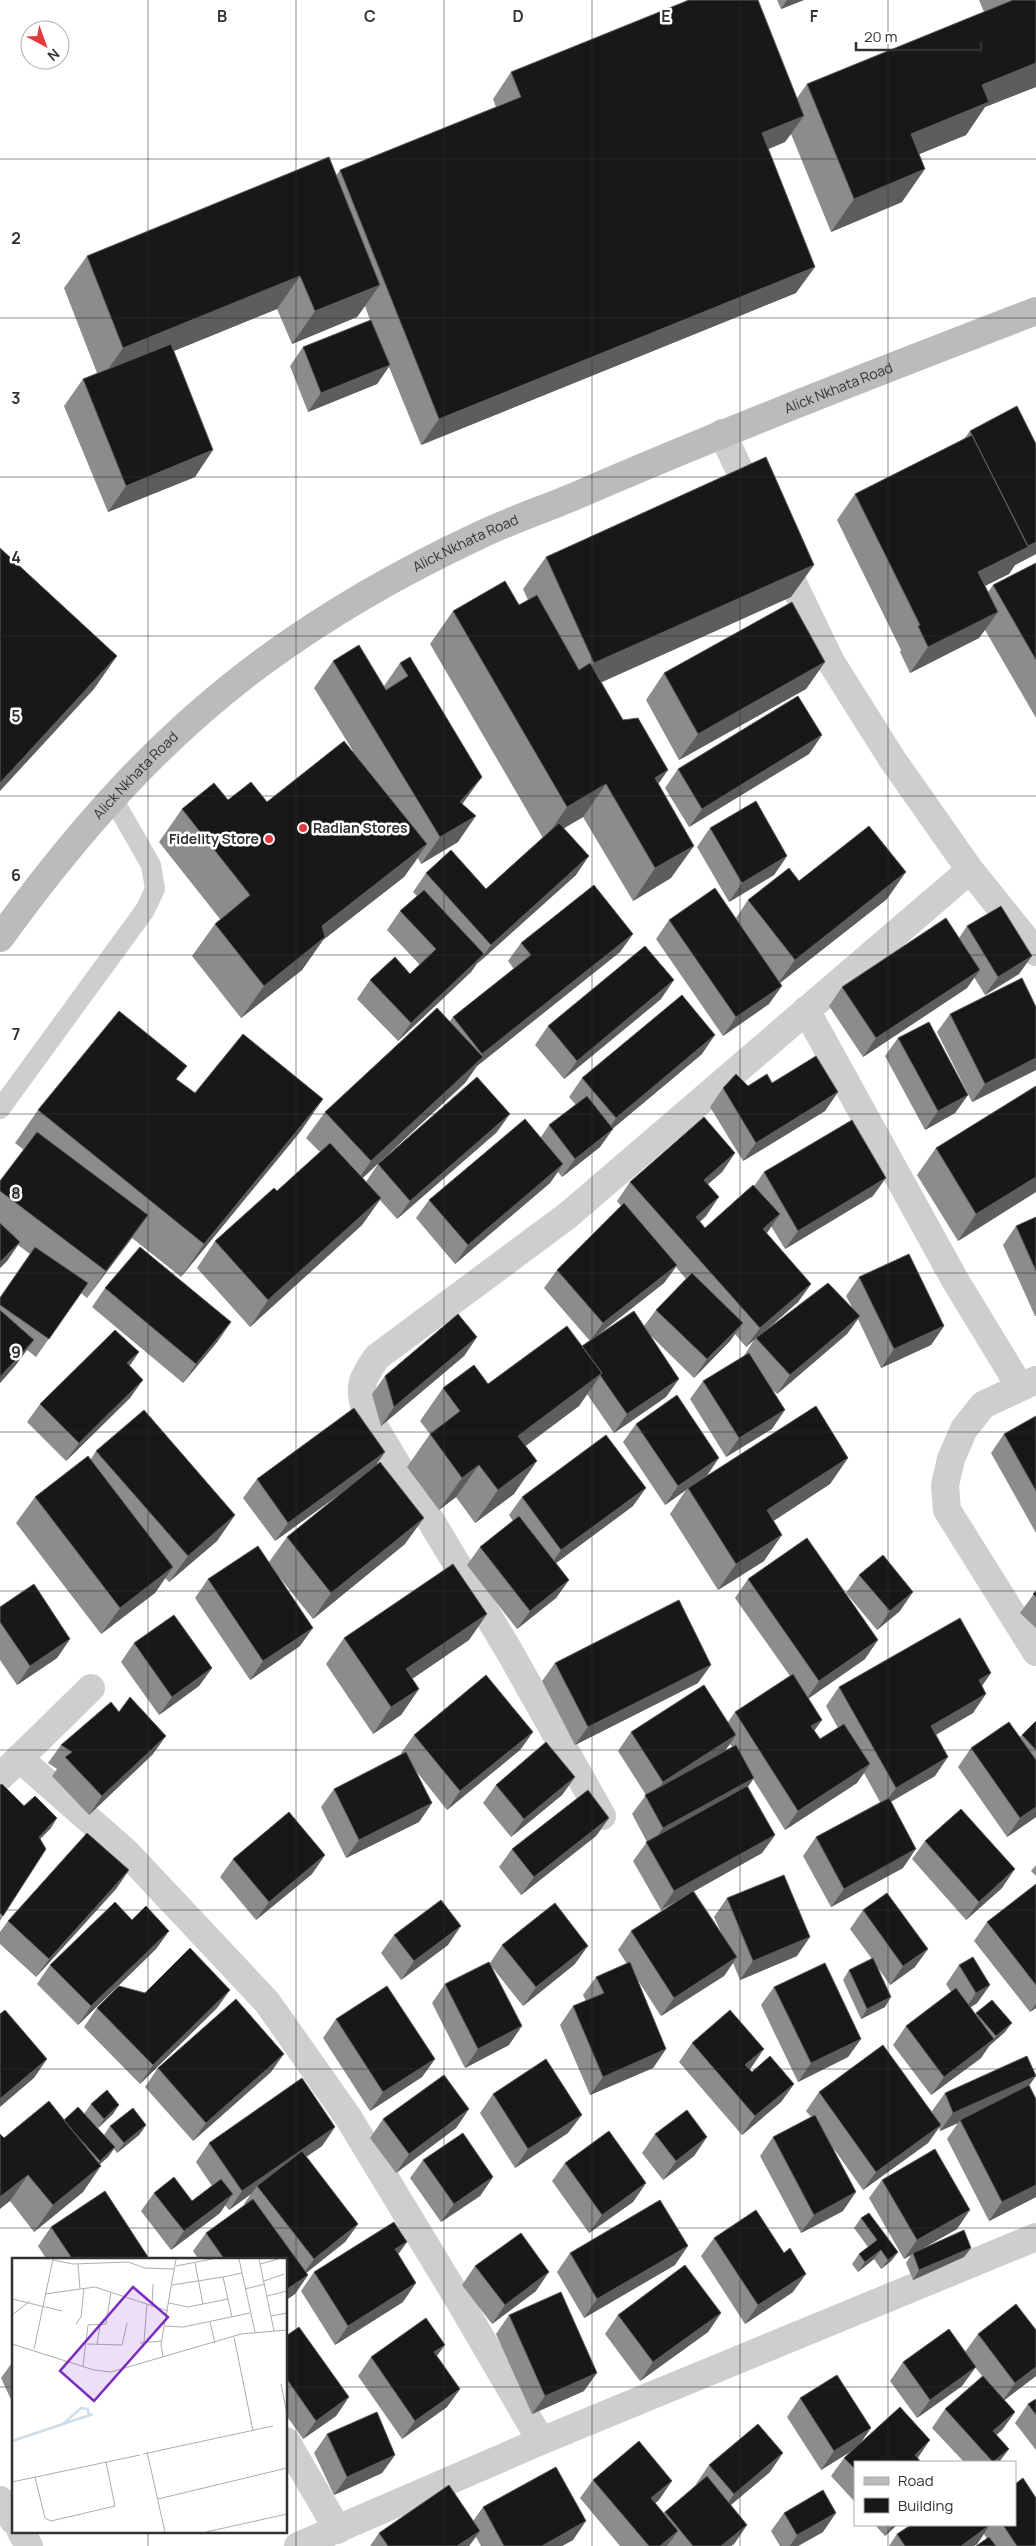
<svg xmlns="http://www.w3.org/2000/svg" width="1036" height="2546" viewBox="0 0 1036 2546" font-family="Manrope,sans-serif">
<rect width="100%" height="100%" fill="#fff"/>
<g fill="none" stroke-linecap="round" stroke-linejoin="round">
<path stroke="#cecece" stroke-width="20" d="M0,1109L145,910L155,889L151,865L112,797"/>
<path stroke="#cecece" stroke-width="28" d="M722,433L755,503
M780,556L831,662L892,759L970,870L1036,952
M806,1010L955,1280L1020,1387
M1036,1380L983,1405L964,1429L951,1459L945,1485L947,1510L1036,1652
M19,1758L127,1853L267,2002L348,2117L460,2302L541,2441
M0,1777L91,1688
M602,1816L508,1649L366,1413C358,1386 361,1380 377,1357L567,1216L970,870
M286,2441L338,2530
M0,2500L14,2521
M21,2532L29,2546
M298,2546L541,2441L1036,2237"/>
<path stroke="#bbb" stroke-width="28" id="s1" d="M0,938C77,832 158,739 264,661C331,612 403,571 478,536C513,519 551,507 587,491C735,427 886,369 1036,311"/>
</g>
<path fill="#8c8c8c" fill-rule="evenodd" d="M777,0H804L781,9Z
M979,0H1036V87L985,107L966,135L919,154L902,202L831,232L791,134L785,142L768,149L796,293L421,445L389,367L377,384L308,412L290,366L303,347L370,320L365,306L357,317L292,344L277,309L174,351L195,477L108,512L64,406L83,379L97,373L64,288L87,256L336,176L340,170L496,107L493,99L511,72L797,98L807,84L984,12Z
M970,431L1036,444V554L1015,565L1009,574L985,586L988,592L993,585L1036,563V718L985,630L979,638L910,673L900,652L901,650L837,520L855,494L964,439Z
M546,557L791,597L601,682L658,784L671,878L633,901L583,817L564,828L576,875L478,963H477L471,972L398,1041L357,999L370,980L410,974L420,965L387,930L400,911L417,896L413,892L426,873L486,889L543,838L430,644L453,611L519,605L528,600L523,589Z
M410,657L463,804L458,842L421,864L418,858L404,877L323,940L302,970L241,1018L192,956L215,924L220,919L159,842L182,809L228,800L267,802L353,751L314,688L333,661L384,686L400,663Z
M825,662L806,689L679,760L646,700L664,673Z
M822,735L809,754L689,827L665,788L678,769Z
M710,828L787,856L774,875L729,902L697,847Z
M799,881L887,899L780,983L769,1004L723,1036L656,939L669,920L736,918L748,900Z
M967,926L1019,974L985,995L974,977L967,988L863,1057L829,1006L842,987L959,938Z
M633,934L620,952L477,1066L465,1083L362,1178L366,1182L378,1164L497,1132L397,1219L380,1200L362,1225L250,1327L197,1268L215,1241L277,1191L320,1152L306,1138L325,1112L450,1021L453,1017L514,969L508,961L521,943Z
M661,999L564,1079L535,1045L548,1026Z
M1036,1007V1070L972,1102L937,1032L950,1014Z
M898,1038L968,1095L955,1113L925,1130L885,1056Z
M702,1054L613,1128L600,1147L562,1177L558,1172L550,1183L455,1264L416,1218L429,1200L541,1137L549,1125L576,1105L569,1097L582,1078Z
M177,1080L195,1093L323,1099L300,1132L181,1277L132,1238L87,1298L81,1293L36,1357L27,1350L15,1366L0,1383V1297L30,1254L18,1245L7,1261L0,1268V1181L24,1150L15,1143L38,1110Z
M772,1083L838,1092L825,1111L743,1161L710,1107L723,1088Z
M1036,1086V1192L958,1241L917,1175L936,1148Z
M735,1153L722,1172L708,1184L706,1216L700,1222L705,1228L754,1186L764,1172L873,1196L785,1249L771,1226L766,1233L811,1284L798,1302L764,1332L852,1307L846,1296L859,1277L944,1326L931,1345L881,1368L858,1319L847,1334L777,1394L770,1387L772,1429L726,1457L690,1399L703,1381L743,1357L754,1340L746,1347L735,1334L730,1341L694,1378L651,1336L666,1397L614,1433L587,1394L579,1406L526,1446L514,1494L475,1523L456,1497L439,1510L407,1467L430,1434L420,1421L443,1388L488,1384L582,1346L590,1341L544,1288L557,1270L621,1206L617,1201L630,1182ZM676,1267L686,1279L656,1310L644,1326L599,1334L664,1283Z
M1036,1217V1316H1035L1003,1245L1016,1226Z
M105,1288L218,1341L183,1383L92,1307Z
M477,1337L464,1356L381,1426L372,1394L385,1376Z
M139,1352L129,1366L130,1398L66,1461L27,1422L40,1404Z
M1036,1416V1533L991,1453L1004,1434Z
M636,1424L707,1476L848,1458L830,1484L773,1521L764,1561L718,1590L670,1514L686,1490L665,1505L623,1442Z
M96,1451L235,1515L217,1541L169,1582L165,1578L155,1593L101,1634L16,1523L35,1497L91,1459Z
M375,1467L405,1544L313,1619L280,1578L300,1646L250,1680L195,1598L208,1579L269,1562L287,1537L348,1488L275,1541L243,1498L257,1479Z
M522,1497L633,1506L556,1563L569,1580L556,1598L517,1629L467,1565L480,1547L513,1521L509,1515Z
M859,1575L900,1611L877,1630L846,1593Z
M748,1579L865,1659L808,1699L822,1720L814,1730L820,1739L838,1728L826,1706L839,1687L991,1673L982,1686L973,1713L936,1735L935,1776L891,1802L903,1868L831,1907L803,1856L816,1837L880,1802L864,1773L857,1783L785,1830L753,1779L748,1786L775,1835L762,1853L694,1891L721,1932L714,1917L727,1898L797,1956L740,1980L733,1963L724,1976L661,2016L637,1979L666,2049L653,2068L590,2095L560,2025L573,2006L586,2001L583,1995L596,1977L627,1964L618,1950L631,1931L684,1897L661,1910L633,1861L647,1842L632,1814L646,1795L618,1751L631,1732L728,1722L735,1712L790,1676L735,1598ZM730,1744L732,1747L724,1751Z
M1036,1591V1628L1020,1613Z
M0,1607L70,1639L57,1658L17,1685L0,1660Z
M487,1614L469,1640L412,1679L419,1689L401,1715L373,1734L326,1664L344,1638Z
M134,1643L212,1668L199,1686L159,1715L121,1662Z
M555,1663L698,1683L575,1745L542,1681Z
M1036,1721V1817L1007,1837L958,1767L971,1748L1020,1737Z
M533,1732L520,1750L447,1810L416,1771L432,1803L419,1822L346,1858L321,1807L334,1789L402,1754L401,1753L414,1735Z
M61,1745L153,1754L89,1815L52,1776L57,1769L48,1763Z
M575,1777L562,1795L511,1837L483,1803L496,1785Z
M0,1785L51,1828L40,1839L3,1916L0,1921Z
M609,1818L596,1836L521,1895L499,1867L512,1849Z
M925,1841L1002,1888L966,1920L912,1859Z
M325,1855L312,1874L256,1920L220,1877L233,1859Z
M1036,1865V1876L1031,1871Z
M129,1870L116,1889L36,1977L0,1944V1932L8,1921Z
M1036,1884V2008L1030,2012L974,1941L987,1922Z
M863,1910L915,1967L890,1985L878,1968L885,2007L861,2019L843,1980L849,1970L872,1959L850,1929Z
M132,1920L169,1931L156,1949L78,2025L37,1984L50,1965Z
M394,1935L448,1945L401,1980L381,1953Z
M502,1945L575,1964L523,2006L492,1967L509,2045L465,2068L432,2003L445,1984L490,1963Z
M959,1965L990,1985L977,2003L970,2008L975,2014L976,2013L1005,2032L989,2046L981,2058L931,2095L893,2045L906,2026L951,1992L946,1984Z
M774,1987L861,2039L848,2057L798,2082L761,2005Z
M145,1993L217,2008L140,2084L84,2027L97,2008Z
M336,2019L435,2059L422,2077L370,2111L323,2038Z
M692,2043L751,2068L749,2069L752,2072L794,2084L781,2102L742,2135L679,2062Z
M158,2068L271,2072L193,2141L145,2087Z
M1029,2085L1036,2197L989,2221L947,2139L958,2123L940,2131L939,2127L928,2143L863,2190L834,2149L843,2211L801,2233L760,2156L773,2137L811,2117L806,2111L819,2092L933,2114L932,2111L945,2093Z
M493,2094L568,2133L515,2168L480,2113Z
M91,2104L113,2114L98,2128L84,2114Z
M469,2109L456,2128L396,2173L370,2138L383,2119Z
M64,2120L104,2135L110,2126L146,2125L139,2135L117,2153L114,2149L108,2157L100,2164L83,2192L34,2232L10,2201L4,2138Z
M335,2127L322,2146L306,2157L358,2224L345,2242L306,2273L308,2275L295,2294L286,2300V2260H199L193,2251L206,2233L245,2205L244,2204L251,2194L229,2210L225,2205L220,2213L171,2250L141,2211L154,2193L192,2201L212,2186L196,2162L209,2143Z
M655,2134L707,2137L694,2156L663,2180L642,2153Z
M423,2160L493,2177L480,2196L441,2222L410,2178Z
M565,2163L646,2183L633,2202L589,2233L552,2181Z
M882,2180L957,2229L921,2249L971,2248L964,2257L913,2280L906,2263L911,2255L904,2259L869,2198Z
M861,2218L898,2252L891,2261L881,2269L874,2259L858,2272L852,2264L859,2254L868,2247L854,2228Z
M51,2227L150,2260H47L38,2246Z
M714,2238L784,2253L793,2292L745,2324L701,2256Z
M407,2242L398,2254L403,2302L335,2345L301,2291L314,2272Z
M570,2253L675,2265L584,2318L557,2272Z
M475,2266L536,2291L492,2324L462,2285Z
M721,2313L708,2332L640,2381L605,2334L618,2315Z
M509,2315L584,2391L532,2414L496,2334Z
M1036,2330V2376L1004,2400L1015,2412L1002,2430L996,2435L1009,2449L999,2462H964L932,2428L945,2409L982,2376L972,2363L962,2386L917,2418L890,2381L903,2362L965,2352L978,2334Z
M286,2336L349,2397L336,2416L303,2439L286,2415Z
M437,2356L460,2389L447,2407L402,2439L358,2376L371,2357Z
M14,2360V2406L1,2378Z
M800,2398L871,2428L860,2443L855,2462V2502L831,2476L844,2458L853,2450L821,2470L787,2417Z
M1036,2399V2450L1015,2423L1028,2404Z
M327,2434L395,2455L382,2473L334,2495L314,2453Z
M709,2465L770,2472L731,2505L747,2525L734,2544L731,2546H620L580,2498L593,2480L659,2500L655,2503L663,2513L697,2485L696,2484Z
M483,2507L573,2540L562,2546H481L476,2537L469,2546H370L379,2533L473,2521Z
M784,2513L823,2532L798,2546H780L771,2531Z
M875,2525H897L885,2536Z
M911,2525H1015L1036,2546H976L987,2539L984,2534L977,2544L974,2546H889L897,2534Z"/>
<path fill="#5d5d5d" d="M787,0H804L781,9Z
M1036,63V87L985,107L966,135L888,167L911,134L982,85Z
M804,116L785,142L743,160L762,133Z
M925,169L902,202L831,232L854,199Z
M815,267L796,293L421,445L439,419Z
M300,276L277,309L100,381L123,348Z
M380,285L357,317L292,344L315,311Z
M390,365L377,384L308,412L321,393Z
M213,450L195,477L108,512L126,486Z
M1036,542V554L1015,565L1009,574L960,598L978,572Z
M814,565L791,597L571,696L594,663Z
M998,612L979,638L910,673L928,647Z
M117,656L94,689L0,791V783Z
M825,662L806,689L679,760L698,734Z
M822,735L809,754L689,827L702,809Z
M668,770L645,803L655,778Z
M482,777L463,803L442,828L460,802Z
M606,784L583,817L544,840L567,807Z
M476,816L458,842L421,864L440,837Z
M427,844L404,877L323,940L302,970L241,1018L264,986L322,926Z
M694,846L671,878L633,901L655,868Z
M589,856L576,875L478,963L491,945Z
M787,856L774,875L729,902L742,883Z
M906,872L887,899L776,986L795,960Z
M633,934L620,952L477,1066L465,1083L353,1187L371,1161L473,1066L482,1054Z
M484,954L471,972L398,1041L411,1023Z
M1032,956L1019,974L985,995L998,977Z
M980,970L967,988L863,1057L876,1038Z
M674,980L661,999L564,1079L577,1061Z
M782,986L769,1004L723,1036L736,1017Z
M715,1035L702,1054L604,1136L613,1129L600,1147L562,1177L575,1159L603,1137L616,1118Z
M1036,1058V1070L972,1102L985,1084Z
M838,1092L825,1111L743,1161L756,1143Z
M968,1095L955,1113L925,1130L938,1111Z
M323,1099L300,1132L181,1277L204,1244Z
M510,1114L497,1132L397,1219L410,1201Z
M735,1153L722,1172L691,1199L704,1180Z
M563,1164L550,1183L455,1264L468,1245Z
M1036,1177V1192L958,1241L976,1214Z
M886,1178L873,1196L785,1249L798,1231Z
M719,1197L706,1216L683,1236L696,1217Z
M381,1198L362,1225L250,1327L268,1300Z
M780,1214L767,1233L750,1248L763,1229Z
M148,1215L129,1242L87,1298L106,1271Z
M20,1242L7,1261L0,1268V1262Z
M677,1265L664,1283L590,1341L603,1323Z
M811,1284L798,1302L756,1339V1338L746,1347L760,1328Z
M860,1316L847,1334L777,1394L790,1375Z
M231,1322L218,1341L183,1383L196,1364Z
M743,1323L730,1341L694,1378L707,1359Z
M944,1326L931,1345L881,1368L894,1349Z
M477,1337L464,1356L381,1426L394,1407Z
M34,1340L15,1366L0,1383V1377Z
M139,1352L126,1371L127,1363Z
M602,1373L579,1406L495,1468L518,1436Z
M679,1379L666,1397L614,1433L627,1414Z
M143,1380L130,1398L66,1461L79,1443Z
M785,1410L772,1429L726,1457L739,1438Z
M385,1452L372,1471L275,1541L288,1523Z
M719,1458L706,1477L688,1488L686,1490L665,1505L678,1486Z
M848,1458L830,1484L749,1537L767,1510Z
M537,1461L514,1494L475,1523L498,1490Z
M479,1465L456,1497L439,1510L462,1478Z
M646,1488L633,1506L548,1569L561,1550Z
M235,1515L217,1541L169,1582L188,1556Z
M424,1518L405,1544L313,1619L331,1593Z
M782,1535L764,1561L718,1590L736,1564Z
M173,1567L155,1593L101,1634L120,1608Z
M569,1580L556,1598L517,1629L530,1611Z
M913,1592L900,1611L877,1630L890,1611Z
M487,1614L469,1640L387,1696L406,1669Z
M313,1628L300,1646L250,1680L263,1661Z
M70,1639L57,1658L17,1685L30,1666Z
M878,1640L865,1659L806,1700L819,1681Z
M711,1665L698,1683L575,1745L588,1727Z
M212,1668L199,1686L159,1715L172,1697Z
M991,1673L978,1691L979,1680Z
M419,1689L401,1715L373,1734L391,1707Z
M986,1694L973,1713L918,1745L931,1726Z
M822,1720L809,1738L811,1726Z
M533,1732L520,1750L447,1810L460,1791Z
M736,1735L723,1754L650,1801L663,1782Z
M166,1736L153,1754L89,1815L102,1796Z
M948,1757L935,1776L883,1806L896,1788Z
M870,1764L857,1783L785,1830L798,1811Z
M575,1777L562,1795L511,1837L524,1819Z
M754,1778L741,1797L650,1847L663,1828Z
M432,1803L419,1822L346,1858L359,1840Z
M1036,1807V1817L1007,1837L1020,1818Z
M57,1818L51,1828L32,1847L39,1837Z
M609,1818L596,1836L521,1895L534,1877Z
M775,1835L762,1853L661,1910L674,1891Z
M916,1849L903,1868L831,1907L844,1889Z
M325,1855L312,1874L256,1920L269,1902Z
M1015,1869L1002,1888L966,1920L979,1902Z
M129,1870L116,1889L36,1977L49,1959Z
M461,1926L448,1945L401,1980L414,1961Z
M169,1931L156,1949L78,2025L91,2006Z
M810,1937L797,1956L740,1980L753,1961Z
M588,1946L575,1964L523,2006L536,1987Z
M928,1949L915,1967L890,1985L903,1966Z
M737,1957L724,1976L661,2016L674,1998Z
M990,1985L977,2003L963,2012L976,1993Z
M230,1990L217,2008L140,2084L153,2065Z
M891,1997L885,2007L861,2019L867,2009Z
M1036,2004V2008L1030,2012Z
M1012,2023L1005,2032L989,2046L996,2036Z
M522,2026L509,2045L465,2068L478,2049Z
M861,2039L848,2057L798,2082L811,2063Z
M994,2039L981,2058L931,2095L944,2077Z
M666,2049L653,2068L590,2095L603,2077Z
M764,2049L751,2068L732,2083L745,2065Z
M284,2054L271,2072L193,2141L206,2123Z
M47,2059L34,2078L0,2107V2099Z
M435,2059L422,2077L370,2111L383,2092Z
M1036,2076L1023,2094L960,2120L958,2123L940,2131L953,2113Z
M794,2084L781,2102L742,2135L755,2116Z
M119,2105L113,2114L98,2128L104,2119Z
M469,2109L456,2128L396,2173L409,2154Z
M582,2115L568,2133L515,2168L528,2149Z
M146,2125L139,2135L117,2153L124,2143Z
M941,2125L928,2143L863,2190L876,2172Z
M335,2127L322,2146L259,2189L257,2186L251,2194L229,2210L242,2191Z
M707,2137L694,2156L663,2180L676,2161Z
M115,2147L108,2157L93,2170L100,2161Z
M101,2166L83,2192L34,2232L53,2205Z
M28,2175L10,2201L0,2209V2197Z
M493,2177L480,2196L441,2222L454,2204Z
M646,2183L633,2202L589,2233L602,2215Z
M1036,2185V2197L989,2221L1002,2202Z
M856,2192L843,2211L801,2233L814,2215Z
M233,2194L220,2213L171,2250L184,2231Z
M970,2210L957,2229L913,2254V2253L911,2255L904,2259L917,2240Z
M358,2224L345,2242L301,2277L314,2259Z
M407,2242L394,2260L395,2249Z
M688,2246L675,2265L584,2318L597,2299Z
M971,2248L964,2257L913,2280L919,2270Z
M881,2250L874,2259L858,2272L865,2262Z
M898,2252L891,2261L881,2269L888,2260Z
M549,2272L536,2291L492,2324L505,2305Z
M806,2274L793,2292L745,2324L758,2305Z
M308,2275L295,2294L286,2300V2290Z
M416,2283L403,2302L335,2345L348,2326Z
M721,2313L708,2332L640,2381L653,2362Z
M445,2345L431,2364L434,2352Z
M976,2367L962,2386L917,2418L930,2400Z
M1036,2367V2376L1002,2402L1015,2383Z
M597,2373L584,2391L532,2414L545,2396Z
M460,2389L447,2407L402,2439L415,2421Z
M349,2397L336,2416L303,2439L316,2421Z
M1015,2412L1002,2430L980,2450L993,2431Z
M871,2428L858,2447L821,2470L834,2451Z
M930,2440L917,2459L915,2455Z
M1009,2449L999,2462H993Z
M783,2453L770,2472L721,2513L734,2494Z
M395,2455L382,2473L334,2495L347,2477Z
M672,2481L659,2500L638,2517L651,2498Z
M836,2513L823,2532L798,2546H790L797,2535Z
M586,2521L573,2540L562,2546H542Z
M747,2525L734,2544L731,2546H721Z
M892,2525H897L885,2536Z
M990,2525L977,2544L974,2546H961Z
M480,2531L469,2546H457Z
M678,2531L667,2546H660Z"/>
<path fill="#181818" stroke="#5d5d5d" d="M689,0H758L804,116L762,133L815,267L439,419L340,170L521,97L511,72Z
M1013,0H1036V63L982,85L989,102L911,134L925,169L854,199L807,84Z
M329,157L380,285L315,311L300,276L123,348L87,256Z
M371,320L390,365L321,393L303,347Z
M171,344L213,450L126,486L83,379Z
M1017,406L1036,444V542L1028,546L970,431Z
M972,435L1028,547L978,572L998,612L928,647L918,626L920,625L855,494Z
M766,457L814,565L594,663L546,557Z
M0,548L117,656L0,783Z
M1036,563V660L993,585Z
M505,581L519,605L537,595L579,670L590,663L623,720L638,718L668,770L655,778L694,846L655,868L606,784L567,807L453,611Z
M792,602L825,662L698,734L664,673Z
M359,645L386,690L408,676L400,663L410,657L482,777L460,802L476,816L440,837L333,661Z
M798,696L822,735L702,809L678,769Z
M344,741L427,844L322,926L325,937L264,986L215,924L250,895L182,809L214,783L228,800L251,782L267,802Z
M756,801L787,856L742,883L710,828Z
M559,823L589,856L491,945L426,873L451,850L486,889Z
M869,826L906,872L795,960L748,900L789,868L799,881Z
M594,885L633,934L482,1054L453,1017L531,955L521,943Z
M715,888L782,986L736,1017L669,920Z
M424,890L484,954L411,1023L370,980L395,957L410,974L436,949L400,911Z
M1001,906L1032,956L998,977L967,926Z
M946,918L980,970L876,1038L842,987Z
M645,946L674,980L577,1061L548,1026Z
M1022,978L1036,1007V1058L985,1084L950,1014Z
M682,995L715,1035L616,1118L582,1078Z
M437,1008L483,1057L371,1161L325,1112Z
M119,1011L187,1066L176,1079L195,1093L243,1034L323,1099L204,1244L38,1110Z
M929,1022L968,1095L938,1111L898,1038Z
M816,1056L838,1092L756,1143L723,1088L736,1074L748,1086L767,1074L772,1083Z
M477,1077L510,1114L410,1201L378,1164Z
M1036,1086V1177L976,1214L936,1148Z
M587,1096L613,1129L575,1159L549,1125Z
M704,1117L735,1153L704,1180L719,1197L696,1217L705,1228L753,1185L780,1214L763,1229L811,1284L760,1328L630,1182Z
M525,1119L563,1164L468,1245L429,1200Z
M852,1120L886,1178L798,1231L764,1172Z
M37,1132L148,1215L106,1271L0,1191V1181Z
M330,1143L381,1198L268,1300L215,1241L274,1188L277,1191Z
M624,1203L677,1265L603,1323L557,1270Z
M1036,1217V1271L1016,1226Z
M0,1223L20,1242L0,1262Z
M35,1247L88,1283L49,1339L0,1305V1298Z
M140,1247L231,1322L196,1364L105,1288Z
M909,1254L944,1326L894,1349L859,1277Z
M692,1273L743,1323L707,1359L656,1310Z
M828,1283L860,1316L790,1375L756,1338Z
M0,1310L34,1340L0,1377Z
M634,1311L679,1379L627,1414L600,1375L602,1373L582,1346Z
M458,1314L477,1337L394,1407L385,1376Z
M567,1326L602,1373L518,1436L537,1461L498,1490L479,1465L462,1478L430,1434L460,1411L443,1388L474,1365L488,1384Z
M115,1330L139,1352L127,1363L143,1380L79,1443L40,1404Z
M749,1353L785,1410L739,1438L703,1381Z
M677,1395L719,1458L678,1486L636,1424Z
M816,1406L848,1458L767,1510L782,1535L736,1564L688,1488Z
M354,1408L385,1452L288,1523L257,1479Z
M144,1410L235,1515L188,1556L96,1451Z
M1036,1416V1491L1004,1434Z
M606,1435L646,1488L561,1550L522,1497Z
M88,1456L173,1567L120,1608L35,1497Z
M380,1462L424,1518L331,1593L287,1537Z
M519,1516L569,1580L530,1611L480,1547Z
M807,1538L878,1640L819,1681L748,1579Z
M258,1546L313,1628L263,1661L208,1579Z
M883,1555L913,1592L890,1611L859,1575Z
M453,1564L487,1614L406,1669L419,1689L391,1707L344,1638Z
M34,1584L70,1639L30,1666L0,1622V1607Z
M1036,1591V1597L1033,1594Z
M679,1600L711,1665L588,1727L555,1663Z
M174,1615L212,1668L172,1697L134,1643Z
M960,1618L991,1673L979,1680L986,1694L931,1726L948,1757L896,1788L839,1687Z
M793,1674L822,1720L811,1726L820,1739L844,1724L870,1764L798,1811L735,1712Z
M486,1675L533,1732L460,1791L414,1735Z
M704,1685L736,1735L663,1782L631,1732Z
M130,1697L166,1736L102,1796L65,1757L72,1752L61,1745L111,1702L119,1712Z
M1036,1721V1750L1022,1735Z
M1009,1722L1036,1760V1807L1020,1818L971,1748Z
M546,1742L575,1777L524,1819L496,1785Z
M736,1745L754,1778L663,1828L645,1795Z
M406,1752L432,1803L359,1840L334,1789Z
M2,1784L24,1806L35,1796L57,1818L39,1837L46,1849L3,1916L0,1913V1785Z
M747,1786L775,1835L674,1891L646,1842Z
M588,1790L609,1818L534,1877L512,1849Z
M889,1798L916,1849L844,1889L816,1837Z
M961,1809L1015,1869L979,1902L925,1841Z
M289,1812L325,1855L269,1902L233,1859Z
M87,1833L129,1870L49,1959L8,1921Z
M784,1875L810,1937L753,1961L727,1898Z
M1036,1884V1985L987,1922Z
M693,1891L737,1957L674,1998L631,1931Z
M887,1893L928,1949L903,1966L863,1910Z
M441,1900L461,1926L414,1961L394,1935Z
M115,1902L132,1920L146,1906L169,1931L91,2006L50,1965Z
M555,1903L588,1946L536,1987L502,1945Z
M190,1948L230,1990L153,2065L97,2008L119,1986L145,1993Z
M973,1957L990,1985L976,1993L959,1965Z
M873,1958L891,1997L867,2009L849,1970Z
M489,1962L522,2026L478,2049L445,1984Z
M630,1962L666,2049L603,2077L573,2006L604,1993L596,1977Z
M825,1963L861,2039L811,2063L774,1987Z
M387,1986L435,2059L383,2092L336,2019Z
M956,1988L994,2039L944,2077L906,2026Z
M236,1999L284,2054L206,2123L158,2068Z
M992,2000L1012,2023L996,2036L976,2013Z
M5,2010L47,2059L0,2099V2014Z
M730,2010L764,2049L745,2065L752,2072L770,2056L794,2084L755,2116L692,2043Z
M883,2045L941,2125L876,2172L819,2092Z
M1027,2056L1036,2076L953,2113L945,2093Z
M546,2059L582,2115L528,2149L493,2094Z
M444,2075L469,2109L409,2154L383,2119Z
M302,2078L335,2127L242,2191L209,2143Z
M1029,2085L1036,2099V2185L1002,2202L960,2120Z
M107,2090L119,2105L104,2119L91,2104Z
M49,2101L101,2166L53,2205L28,2175L0,2197V2134L4,2138Z
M78,2107L115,2147L100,2161L72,2130L64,2120Z
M133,2108L146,2125L124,2143L110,2126Z
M687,2110L707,2137L676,2161L655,2134Z
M815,2115L856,2192L814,2215L773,2137Z
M609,2131L646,2183L602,2215L565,2163Z
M463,2133L493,2177L454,2204L423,2160Z
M935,2149L970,2210L917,2240L882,2180Z
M302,2151L358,2224L314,2259L257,2186Z
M174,2177L192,2201L221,2179L233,2194L184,2231L154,2193Z
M105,2191L150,2260H73L51,2227Z
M253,2199L308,2275L286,2290V2260H225L206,2233Z
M660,2200L688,2246L597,2299L570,2253Z
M756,2210L784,2253L790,2248L806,2274L758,2305L714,2238Z
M869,2213L898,2252L888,2260L881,2250L865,2262L859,2254L877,2240L861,2218Z
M394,2222L407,2242L395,2249L416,2283L348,2326L314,2272Z
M964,2230L971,2248L919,2270L913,2253Z
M521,2233L549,2272L505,2305L475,2266Z
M685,2265L721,2313L653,2362L618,2315Z
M561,2292L597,2373L545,2396L509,2315Z
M1016,2304L1036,2330V2367L1015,2383L978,2334Z
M426,2318L445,2345L434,2352L460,2389L415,2421L371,2357Z
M299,2327L349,2397L316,2421L286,2378V2336Z
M949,2329L976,2367L930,2400L903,2362Z
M837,2375L871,2428L834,2451L800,2398Z
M983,2376L1015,2412L993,2431L1009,2449L993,2462L945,2409Z
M1036,2399V2415L1028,2404Z
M900,2407L930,2440L915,2455L921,2462H855V2469L844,2458Z
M377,2412L395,2455L347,2477L327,2434Z
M758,2424L783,2453L734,2494L709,2465Z
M639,2441L672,2481L651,2498L678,2531L660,2546H649L593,2480Z
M556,2467L586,2521L542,2546H504L483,2507Z
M707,2476L747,2525L721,2546H693L665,2512Z
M1023,2478L1036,2498V2546H1017L1003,2525H1015V2484Z
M449,2485L480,2531L457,2546H388L379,2533Z
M823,2490L836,2513L797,2535L784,2513Z
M911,2525H990L961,2546H905L897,2534Z
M989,2537L996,2546H976Z"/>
<path fill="none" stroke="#313131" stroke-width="1" stroke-opacity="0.55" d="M148,0V2260M296,0V2546M444,0V2546M592,0V2546M740,0V2546M888,0V2462M0,159H1036M0,318H1036M0,477H1036M0,636H1036M0,796H1036M0,955H1036M0,1114H1036M0,1273H1036M0,1432H1036M0,1591H1036M0,1750H1036M0,1910H1036M0,2069H1036M0,2228H1036M0,2387H14M286,2387H1036M888,2525V2546M148,2532V2546"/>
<g fill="#e03a3d" stroke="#fff" stroke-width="2">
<circle cx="303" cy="828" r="5"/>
<circle cx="269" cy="839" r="5"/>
</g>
<g text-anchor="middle" stroke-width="5" stroke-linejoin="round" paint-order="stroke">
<g font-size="14" fill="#313131" stroke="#fff">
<text dy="5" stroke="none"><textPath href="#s1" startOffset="1022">Alick Nkhata Road</textPath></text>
<text dy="5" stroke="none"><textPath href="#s1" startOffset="618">Alick Nkhata Road</textPath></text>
<text dy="5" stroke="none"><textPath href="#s1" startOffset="212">Alick Nkhata Road</textPath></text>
</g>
<g font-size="14" font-weight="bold" fill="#313131" stroke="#fff" text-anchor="start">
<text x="313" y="833">Radian Stores</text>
<text x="259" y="844" text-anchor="end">Fidelity Store</text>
</g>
</g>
<g transform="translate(12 2258)">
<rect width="275" height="275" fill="#fff"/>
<path fill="none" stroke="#cddeec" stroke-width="2.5" d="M51,166L69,150L76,151L77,158M0,183L81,156"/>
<path fill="none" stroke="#adadad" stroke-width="1" d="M227,1L243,74M247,1L262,73M41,2L61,6L116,4L133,10L162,11M183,5L191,46M66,6L68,31M248,6L266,1M164,8L200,1M252,23L272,16M160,27L211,19M233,31L253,26M33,36L83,29L156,53M255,38L275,33M0,41L50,53M157,45L176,49L216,41M140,48L141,26M0,57L18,43M259,58L275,55M220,59L211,19L230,15M198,64L203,85M64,66L69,59L72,30M153,68L171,69L238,55M222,79L241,173M132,84L135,46M128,85L149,83M0,86L82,112L99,114L229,76L275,72M75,86L110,87L115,65M85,86L88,68M22,91L41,1M151,99L149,86L164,1M71,108L76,67L94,66L99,34M269,126L275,156M135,194L153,274M131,196L261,168M23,219L33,260L39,263L103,248L94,204M0,224L128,197M146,241L275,210M194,274L275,256"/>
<path fill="#7b2cbf" fill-opacity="0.15" stroke="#7b2cbf" stroke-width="2.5" d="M121,29L156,59L82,143L48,113Z"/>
<rect width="275" height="275" fill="none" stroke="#313131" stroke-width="2.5"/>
</g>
<g font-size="16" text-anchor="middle" font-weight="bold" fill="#313131" stroke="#fff" stroke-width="5" stroke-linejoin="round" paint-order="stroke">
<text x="222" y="22">B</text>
<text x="370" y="22">C</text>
<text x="518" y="22">D</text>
<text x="666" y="22">E</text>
<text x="814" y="22">F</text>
<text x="16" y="244">2</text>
<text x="16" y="404">3</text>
<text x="16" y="563">4</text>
<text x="16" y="722">5</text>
<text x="16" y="881">6</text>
<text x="16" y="1040">7</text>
<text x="16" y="1199">8</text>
<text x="16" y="1358">9</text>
</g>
<rect x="854" y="2461" width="162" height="65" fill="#ffffff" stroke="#adadad"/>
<rect x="864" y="2477" width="25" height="8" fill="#bbbbbb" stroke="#adadad"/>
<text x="898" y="2486" font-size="15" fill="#313131">Road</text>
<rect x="864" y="2498" width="25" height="15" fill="#181818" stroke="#adadad"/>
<text x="898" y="2511" font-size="15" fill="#313131">Building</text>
<g transform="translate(45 45) rotate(139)"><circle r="24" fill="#ffffff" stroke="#adadad"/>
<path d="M0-4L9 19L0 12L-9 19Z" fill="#e03a3d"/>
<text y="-8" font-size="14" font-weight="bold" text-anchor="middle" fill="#313131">N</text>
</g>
<path d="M856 42v8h125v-8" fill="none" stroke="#313131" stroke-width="2.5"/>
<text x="864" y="42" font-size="15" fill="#313131" stroke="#ffffff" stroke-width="4" paint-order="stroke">20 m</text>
</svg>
